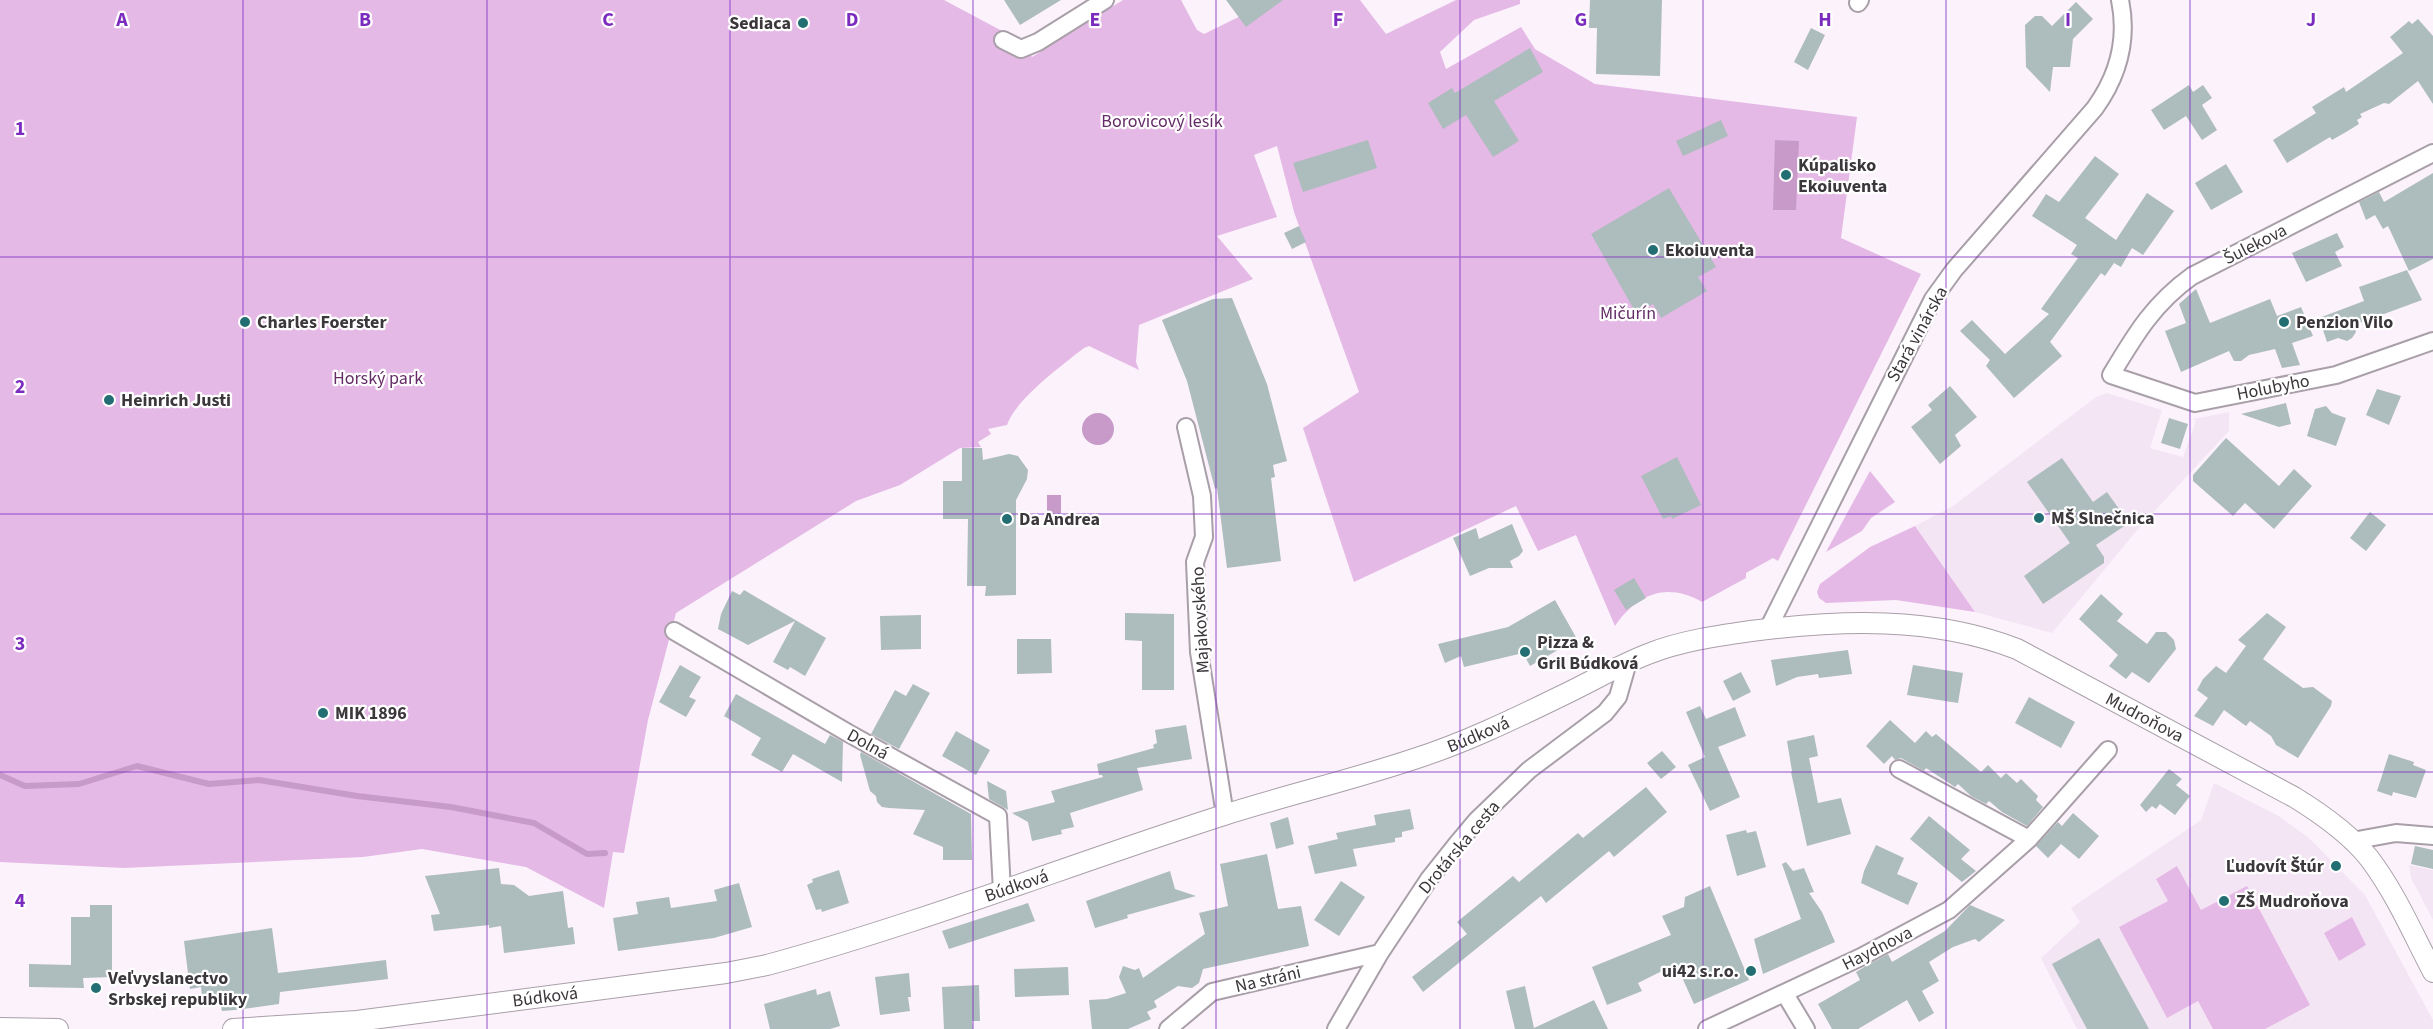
<svg xmlns="http://www.w3.org/2000/svg" width="2433" height="1029" viewBox="0 0 2433 1029" font-family="'Source Sans 3',sans-serif">
<rect width="100%" height="100%" fill="#fcf2fc"/>
<path fill="#f4e5f4" d="M2107,393L2162,410L2150,448L2183,457L2196,421L2193,419L2229,412V431L2138,529L2052,633L1975,612L1915,526L1953,506L2096,397Z
M2214,783L2277,815L2308,837L2365,895L2433,1020V1029H2077L2041,958L2080,922L2071,908L2201,820Z
M2409,865L2433,870V920L2411,878Z"/>
<path fill="#e5b9e5" d="M0,0H944L1021,41L1032,57L1123,0H1181L1197,30L1204,34L1273,0H1360L1386,34L1456,0H1520V4L1474,20L1440,52L1446,69L1521,27L1535,49L1595,84L1857,117L1841,238L1921,274L1778,561L1773,558L1746,573V578L1702,602C1666,581 1636,595 1615,626L1576,535L1538,551L1516,506L1354,582L1303,428L1359,392L1294,212L1277,146L1254,155L1277,217L1217,236L1253,279L1139,325L1136,362L1139,370L1089,346L1084,348C1062,365 1015,400 1007,425L988,429L991,434L978,442L981,447L960,448L900,485L856,501L676,613L648,720L624,853L613,852L604,908L526,867L422,849L363,857L124,868L0,862Z
M1870,471L1895,502L1871,518L1862,531L1826,552Z
M1915,526L1975,612L1896,600L1826,603L1819,598L1817,592L1820,584L1870,547Z
M2177,866L2201,910L2247,886L2310,1005L2265,1029H2213L2198,1001L2167,1018L2119,927L2168,901L2156,879Z
M2352,917L2366,945L2339,961L2324,933Z"/>
<path fill="#c89ac9" d="M1775,140L1799,141L1796,210H1773Z
M1082 429a16 16 0 1 1 32 0a16 16 0 1 1-32 0Z
M1047,495H1061V525H1047Z"/>
<g fill="none" stroke-linecap="round" stroke-linejoin="round">
<path stroke="#c89ac9" stroke-width="6" d="M0,775L25,786L79,784L137,766L209,784L259,780L357,796L451,807L534,823L587,854L605,853"/>
</g>
<path fill="#adbcbd" d="M1004,0H1061L1020,25Z
M1226,0H1283L1246,27Z
M1590,0H1662L1660,76L1596,74L1597,28H1589Z
M2076,2L2093,19L2073,39L2070,67H2053L2050,92L2026,67L2025,25L2035,16H2042L2052,26Z
M2418,19L2433,36V104L2418,81L2389,104L2384,103L2360,114L2362,117L2357,120L2359,124L2346,132L2332,140L2330,137L2287,163L2273,140L2316,113L2312,107L2344,87L2346,92L2403,53L2390,37L2409,21L2412,24Z
M1811,28L1825,35L1808,70L1794,62Z
M1530,48L1543,72L1494,101L1519,141L1493,157L1466,115L1443,129L1428,103L1452,88L1455,93Z
M2189,85L2193,92L2203,85L2212,98L2202,105L2217,130L2202,140L2186,116L2164,130L2151,110Z
M1721,120L1728,136L1683,156L1676,141Z
M1368,140L1377,168L1303,192L1293,163Z
M2095,156L2119,174L2085,218L2116,240L2147,193L2174,211L2143,255L2132,248L2121,267L2114,263L2105,276L2101,273L2050,342L2062,356L2014,398L1986,366L1990,360L1960,331L1972,320L2005,354L2049,314L2041,309L2078,258L2071,254L2077,245L2032,216L2046,194L2059,202Z
M2226,164L2243,192L2211,210L2195,183Z
M2433,173V259L2409,271L2388,226L2383,229L2375,215L2366,220L2359,202L2379,192L2384,202Z
M1669,188L1716,267L1698,277L1707,291L1661,318L1653,304L1636,313L1591,234Z
M1299,226L1306,242L1292,249L1284,233Z
M2337,233L2344,247L2335,252L2342,266L2306,282L2292,253Z
M2407,270L2422,300L2354,325L2356,332L2352,338L2347,341L2338,338L2327,342L2319,318L2364,301L2359,287Z
M2196,289L2210,323L2270,299L2277,316L2301,307L2313,336L2292,343L2300,365L2282,368L2275,349L2249,355L2241,361H2234L2229,351L2181,372L2165,331L2186,323L2179,304Z
M1232,298L1267,384L1287,461L1273,465L1275,477L1271,478L1281,561L1227,568L1217,488L1215,489L1187,381L1162,320L1213,299Z
M1950,386L1977,417L1955,435L1961,446L1940,464L1911,427L1932,410L1928,405Z
M2377,389L2401,396L2389,425L2366,415Z
M2286,403L2291,424L2279,427L2241,414Z
M2326,406L2332,413L2346,418L2336,446L2307,436L2315,409Z
M2169,418L2188,424L2180,449L2161,443Z
M2226,438L2279,486L2294,469L2312,486L2274,529L2245,503L2233,516L2193,481V475Z
M962,448H982L983,460L1009,454L1018,456L1028,470L1027,479L1016,500V595L985,596L986,586H967L968,519H943V481H962Z
M1677,457L1701,505L1672,519L1671,516L1663,519L1641,476Z
M2062,458L2093,502L2107,492L2129,523L2096,545L2104,557V563L2043,604L2024,576L2070,543L2027,482Z
M2370,512L2386,525L2366,551L2350,538Z
M1512,524L1523,551L1519,556L1510,561L1513,568H1489L1470,576L1453,538L1476,528L1479,539Z
M1634,578L1646,598L1626,610L1614,590Z
M744,590L826,638L805,676L790,667L788,670L773,662L795,621L748,645L718,629L721,614L732,591L740,595Z
M2101,594L2123,614L2117,621L2147,644L2156,632H2166L2174,640L2176,649L2149,683L2132,672L2126,679L2109,666L2118,655L2079,619Z
M1555,600L1577,639L1530,666L1523,653L1464,667L1461,656L1445,663L1438,644L1508,627Z
M1125,613L1174,614V690H1142V641L1125,640Z
M2267,613L2286,627L2263,659L2303,688L2313,687L2332,701L2331,706L2298,758L2276,745L2271,736L2250,721L2246,726L2224,710L2213,726L2194,716L2208,698L2197,690L2203,679L2216,666L2226,673L2246,646L2238,640Z
M921,615V649L881,650L880,616Z
M1017,639H1051L1052,673L1017,674Z
M1848,650L1852,674L1819,678L1818,674L1797,677L1776,686L1771,660Z
M680,665L701,677L689,697L696,700L686,717L659,702Z
M1913,665L1963,673L1958,703L1907,695Z
M1741,672L1751,692L1733,701L1723,681Z
M913,684L930,693L899,749L871,734L895,690L906,696Z
M736,694L825,744L830,735L843,742L842,782L793,754L782,772L751,755L761,738L724,716Z
M2029,697L2075,722L2061,748L2015,723Z
M1700,706L1706,719L1735,707L1746,736L1718,747L1740,797L1710,811L1688,765L1705,757L1686,712Z
M1890,720L1915,743L1926,731L1932,737L1936,734L1981,772L1988,765L2001,778L2006,773L2017,783L2021,779L2038,796L2036,800L2043,807L2027,826L2002,812L1989,801L1986,804L1971,796L1958,784L1955,787L1926,768L1924,771L1901,758L1895,760L1892,756L1884,764L1866,746Z
M1186,725L1192,759L1137,768L1143,790L1070,813L1074,827L1061,830L1062,834L1032,841L1028,822L1012,813L1055,802L1051,791L1103,777L1102,775H1099L1097,764L1154,748L1153,745L1157,743L1155,730Z
M956,731L990,750L976,775L942,756Z
M1814,735L1818,756L1809,758L1818,803L1841,798L1851,834L1807,846L1791,772L1792,771L1787,741Z
M1662,751L1676,767L1661,779L1647,763Z
M861,752L971,814L972,860H943V847L913,834L925,810L889,808L882,807L877,802L876,796L870,791L860,755Z
M2389,754L2414,762L2413,765L2426,770L2416,798L2393,792L2392,796L2377,791Z
M2169,769L2182,779L2176,785L2190,796L2175,815L2160,804L2156,809L2152,806L2146,812L2140,805Z
M987,781L1006,791L1008,810L989,799Z
M1646,787L1667,812L1614,857L1609,851L1546,903L1541,896L1423,992L1412,977L1467,934L1457,922L1513,876L1519,882L1578,833L1583,838Z
M1410,809L1414,829L1402,832V837L1395,838V842L1353,849L1357,866L1315,874L1308,846L1338,839L1336,833L1376,825L1374,815Z
M2073,813L2099,836L2079,859L2061,844L2048,858L2036,846L2058,822L2062,826Z
M1929,816L1970,850L1961,859L1976,871L1962,882L1910,839Z
M1288,817L1294,844L1276,849L1270,823Z
M1746,830L1747,833L1756,831L1766,867L1737,876L1726,835Z
M1876,845L1904,858L1897,874L1918,883L1908,905L1861,883L1864,871Z
M2415,846L2433,850V869L2411,864Z
M1267,854L1278,909L1301,906L1309,946L1203,969L1199,983L1192,988L1178,986L1154,1001L1157,1007L1147,1012L1151,1019L1128,1029H1092L1089,1000L1107,999L1126,993L1119,977L1123,966L1135,970L1139,968L1143,978L1205,934L1199,913L1228,906L1220,864Z
M1786,862L1793,871L1804,868L1814,892L1809,893L1822,912L1835,942L1763,974L1754,939L1801,919L1782,864Z
M499,868L501,884L514,885L529,896L563,891L568,928L573,927L575,944L504,953L501,926L489,928V925L434,931L431,915L440,914L425,876Z
M839,870L849,903L822,912L821,909L816,910L807,885L813,882L812,879Z
M1170,871L1175,889L1196,896L1127,915L1128,918L1095,928L1086,901Z
M1341,881L1365,897L1339,936L1314,920Z
M739,883L752,927L714,938L618,951L613,918L638,914L636,902L669,897L671,908L717,901L714,890Z
M1710,886L1749,980L1694,1004L1676,964L1638,983L1642,991L1607,1005L1592,967L1671,935L1662,916L1684,907L1685,897Z
M1028,903L1035,921L949,949L942,931Z
M90,905H112V977L83,978L84,988L29,987V964L71,965V917H90Z
M1970,905L2005,920L1979,942L1975,939L1953,947L1929,962L1939,981L1922,991L1934,1013L1919,1022L1907,1000L1858,1029H1832L1818,1004L1860,980L1856,972L1866,966L1888,954L1892,962L1945,931Z
M272,928L278,973L386,960L388,979L280,992L279,1004L235,1010L222,1011L220,1002L203,1004L201,987L190,989L184,941Z
M2099,938L2149,1029H2087L2052,964Z
M1068,967L1069,995L1015,997L1014,969Z
M909,973L911,997H908L910,1011L880,1015L875,977Z
M979,985L980,1021H972L973,1029H944L942,987Z
M1525,986L1534,1028L1594,1000L1608,1029H1515L1506,991Z
M816,989L817,995L830,991L840,1026L830,1029H770L764,1004Z"/>
<g fill="none" stroke-linecap="round" stroke-linejoin="round">
<g stroke="#a89fa8" stroke-width="20">
<path id="minor" d="M1858,3L1860,0
M1003,40L1021,49L1038,42L1105,0
M2433,153L2192,276C2153,304 2135,335 2111,375L2195,403L2336,375L2433,341
M1186,427L1202,496L1204,537L1195,562L1199,652L1225,815
M1768,629L1933,299L1954,270L2095,108C2118,76 2128,39 2120,0
M674,631L848,733L998,816L1002,891
M2029,839L2108,750
M2352,841L2396,833L2433,836
M1785,994L1806,1029
M1168,1029L1212,992L1380,953
M1336,1029L1380,953L1429,879L1456,845L1477,820L1529,770L1605,713L1618,697L1628,662
M1707,1029L1861,957L1949,910L2029,839L1899,769"/>
</g>
<g stroke="#a89fa8" stroke-width="22">
<g id="tertiary">
<path d="M0,1028L58,1029"/>
<path id="s1" d="M233,1029L357,1021L726,973L767,965C922,923 1071,864 1224,815C1287,795 1351,780 1414,759C1464,743 1512,720 1559,697C1589,683 1617,666 1648,654C1680,641 1716,636 1751,631C1840,620 1932,616 2017,649L2294,797C2320,813 2350,834 2369,858C2395,892 2413,934 2433,972"/>
</g>
</g>
<use href="#minor" stroke="#fff" stroke-width="16"/>
<use href="#tertiary" stroke="#fff" stroke-width="20"/>
</g>
<path fill="none" stroke="#7b2cbf" stroke-width="1.5" stroke-opacity="0.55" d="M243,0V1029M487,0V1029M730,0V1029M973,0V1029M1216,0V1029M1460,0V1029M1703,0V1029M1946,0V1029M2190,0V1029M0,257H2433M0,514H2433M0,772H2433"/>
<g fill="#226e72" stroke="#fff" stroke-width="2">
<circle cx="803" cy="23" r="6"/>
<circle cx="1786" cy="175" r="6"/>
<circle cx="1653" cy="250" r="6"/>
<circle cx="245" cy="322" r="6"/>
<circle cx="2284" cy="322" r="6"/>
<circle cx="109" cy="400" r="6"/>
<circle cx="2039" cy="518" r="6"/>
<circle cx="1007" cy="519" r="6"/>
<circle cx="1525" cy="652" r="6"/>
<circle cx="323" cy="713" r="6"/>
<circle cx="2336" cy="866" r="6"/>
<circle cx="2224" cy="901" r="6"/>
<circle cx="1751" cy="971" r="6"/>
<circle cx="96" cy="988" r="6"/>
</g>
<g text-anchor="middle" stroke-width="4.5" stroke-linejoin="round" paint-order="stroke">
<g font-size="18" font-weight="bold" fill="#3b373b" stroke="#fff" text-anchor="start">
<text x="791" y="29" text-anchor="end">Sediaca</text>
<text x="1798" y="171">Kúpalisko<tspan x="1798" dy="21">Ekoiuventa</tspan></text>
<text x="1665" y="256">Ekoiuventa</text>
<text x="257" y="328">Charles Foerster</text>
<text x="2296" y="328">Penzion Vilo</text>
<text x="121" y="406">Heinrich Justi</text>
<text x="2051" y="524">MŠ Slnečnica</text>
<text x="1019" y="525">Da Andrea</text>
<text x="1537" y="648">Pizza &amp;<tspan x="1537" dy="21">Gril Búdková</tspan></text>
<text x="335" y="719">MIK 1896</text>
<text x="2324" y="872" text-anchor="end">Ľudovít Štúr</text>
<text x="2236" y="907">ZŠ Mudroňova</text>
<text x="1739" y="977" text-anchor="end">ui42 s.r.o.</text>
<text x="108" y="984">Veľvyslanectvo<tspan x="108" dy="21">Srbskej republiky</tspan></text>
</g>
<g font-size="18" fill="#652d68" stroke="#fff">
<text x="1162" y="127">Borovicový lesík</text>
<text x="1628" y="319">Mičurín</text>
<text x="378" y="384">Horský park</text>
</g>
<g font-size="18" fill="#3b373b" stroke="#fff">
<text transform="translate(2255 244) rotate(-27)" y="6">Šulekova</text>
<text transform="translate(1917 334) rotate(-61)" y="6">Stará vinárska</text>
<text transform="translate(2273 387) rotate(-11)" y="6">Holubyho</text>
<text transform="translate(1200 620) rotate(-93)" y="6">Majakovského</text>
<text dy="6" stroke="none"><textPath href="#s1" startOffset="1994">Mudroňova</textPath></text>
<text dy="6" stroke="none"><textPath href="#s1" startOffset="1286">Búdková</textPath></text>
<text transform="translate(868 744) rotate(29)" y="6">Dolná</text>
<text transform="translate(1459 847) rotate(-50)" y="6">Drotárska cesta</text>
<text dy="6" stroke="none"><textPath href="#s1" startOffset="800">Búdková</textPath></text>
<text transform="translate(1877 948) rotate(-27)" y="6">Haydnova</text>
<text transform="translate(1268 979) rotate(-13)" y="6">Na stráni</text>
<text dy="6" stroke="none"><textPath href="#s1" startOffset="314">Búdková</textPath></text>
</g>
</g>
<g font-size="20" text-anchor="middle" font-weight="bold" fill="#7b2cbf" stroke="#fff" stroke-width="4.5" stroke-linejoin="round" paint-order="stroke">
<text x="122" y="26">A</text>
<text x="365" y="26">B</text>
<text x="608" y="26">C</text>
<text x="852" y="26">D</text>
<text x="1095" y="26">E</text>
<text x="1338" y="26">F</text>
<text x="1581" y="26">G</text>
<text x="1825" y="26">H</text>
<text x="2068" y="26">I</text>
<text x="2311" y="26">J</text>
<text x="20" y="135">1</text>
<text x="20" y="393">2</text>
<text x="20" y="650">3</text>
<text x="20" y="907">4</text>
</g>
</svg>
